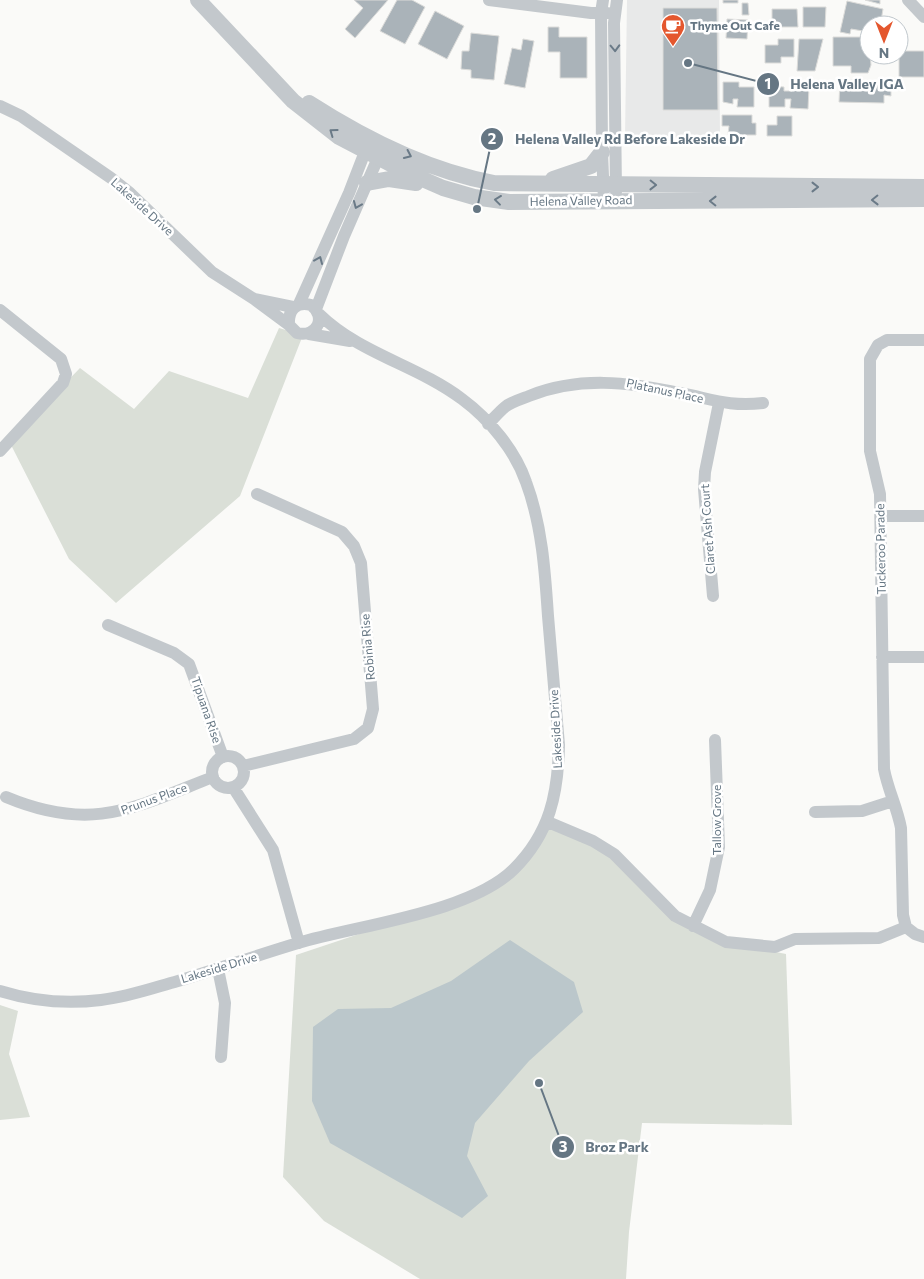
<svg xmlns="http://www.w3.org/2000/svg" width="924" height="1279" viewBox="0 0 924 1279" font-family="Commissioner,sans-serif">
<rect width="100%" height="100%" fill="#fafaf8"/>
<path fill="#e8e9e9" d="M627,0H719L720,138L625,137Z"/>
<path fill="#dadfd7" d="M279,328L303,335L240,496L116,603L69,559L9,441L80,368L134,409L169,371L248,398Z
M548,822L593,841L663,907L726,942L786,954L792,1125L642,1123L629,1232L626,1279H420L324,1221L283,1177L296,955L431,910L494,884Z
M0,1005L18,1011L9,1054L30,1117L0,1120Z"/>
<path fill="#bbc7cb" d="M510,940L574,982L583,1012L529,1061L475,1123L467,1156L488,1196L462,1218L330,1143L312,1101L313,1027L338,1009L391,1008L451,981Z"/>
<path fill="#aab3b9" stroke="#dcdcda" d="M354,0H388L355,38L345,29L363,8Z
M397,0H412L425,7L405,44L380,31Z
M723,0H738V3H723Z
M865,0H880V4Z
M847,1L883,9L881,21L872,19L871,22L877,24L869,25V32L851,29L850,34L840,32Z
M742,3H748L749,15H742Z
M803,7H826L825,27H803Z
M663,8H717L718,110H663Z
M772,9H797L798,27H772Z
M435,11L464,26L447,59L418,44Z
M727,19L748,20L747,39L726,38Z
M548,27H559V37H587V78H560V52H548Z
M471,33L499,36L494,80L471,78V70L461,69L462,51H469Z
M833,37H869L871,65L868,73H851V66H833Z
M523,39L534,41L525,88L504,84L512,48L521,50Z
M778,39H794V57H781V63H765V45H778Z
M799,39H823L815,71H797Z
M899,51H924V77H899Z
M840,80L891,81V96L884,95V103L839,102Z
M723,82H739V87H754V107H737L738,99H733V104L723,102Z
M769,86L784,87V91H792V86L809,87L808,109L790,108L791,99H785V107H769Z
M722,115H752V123H756V135H728L729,126H722Z
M777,116H792V136H767V125H777Z"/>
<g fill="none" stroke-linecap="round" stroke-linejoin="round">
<path stroke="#c3c8cc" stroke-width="12" d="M489,0L591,13H608
M603,0L601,13L602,152L604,200
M908,0L924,17
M0,106L21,116L111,178L130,193L212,272L254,299L289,325L297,333C317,338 327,317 311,305C296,301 288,310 289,325
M616,192L614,23L617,0
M254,299L293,307
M299,304L349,193L368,144
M316,309L344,236L381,151
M0,310L61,359L66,374L63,383L0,451
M309,334L350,341
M488,424C494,418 499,412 505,407C511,402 521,399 529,396C579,376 628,382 680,393C712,399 729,407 763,403
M881,516H924
M713,596L704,489L705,472L719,403
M108,625L174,653L189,664L223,757
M882,657H924
M212 772a16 16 0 1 1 32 0a16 16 0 1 1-32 0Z
M243,766L354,739L368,728L373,709L361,563L354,546L342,532L257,494
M233,787L273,850L299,943
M6,797C92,833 133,808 213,777
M815,812L862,811L893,801
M548,822L593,841L614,854L675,916L726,942L775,947L795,939L879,938L906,927
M693,926L710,890L719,847L715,740
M906,927L903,915L901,828C897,807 888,790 884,769L880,494L870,451V359L878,345L887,340H924
M906,927L915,934L924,937
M218,969L225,1003L221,1057
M0,991C32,1001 68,1004 101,1000C128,997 153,988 178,981C218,969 258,955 298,943C358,925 470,913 514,869C550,833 558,794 559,745C555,702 552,659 548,616C545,571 542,525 526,482C515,450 489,419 462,399C417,365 360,354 319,314"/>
<path stroke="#c3c8cc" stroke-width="16" d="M198,0L293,101L339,137L404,171L443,188L474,197L509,202L924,199
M309,103C365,139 429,171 494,183L924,187
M553,179L591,166L602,152
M367,183L389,179L416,183"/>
</g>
<defs><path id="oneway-chevron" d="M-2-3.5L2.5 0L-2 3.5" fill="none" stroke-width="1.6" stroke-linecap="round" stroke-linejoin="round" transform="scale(1.25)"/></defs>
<g stroke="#6a7a87">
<use href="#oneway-chevron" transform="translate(615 48) rotate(88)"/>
<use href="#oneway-chevron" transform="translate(333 132) rotate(-144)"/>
<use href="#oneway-chevron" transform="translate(408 155) rotate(25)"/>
<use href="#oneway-chevron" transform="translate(653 185) rotate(1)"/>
<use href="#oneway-chevron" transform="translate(815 187)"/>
<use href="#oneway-chevron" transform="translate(498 200) rotate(-173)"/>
<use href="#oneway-chevron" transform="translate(875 200) rotate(179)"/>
<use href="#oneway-chevron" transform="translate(713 201) rotate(-179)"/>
<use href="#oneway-chevron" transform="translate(357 205) rotate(113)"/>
<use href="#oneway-chevron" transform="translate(319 260) rotate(-67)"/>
</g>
<defs>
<g id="cafe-pin" transform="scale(1.25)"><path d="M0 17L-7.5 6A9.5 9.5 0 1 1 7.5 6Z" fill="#e4572e" stroke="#fff"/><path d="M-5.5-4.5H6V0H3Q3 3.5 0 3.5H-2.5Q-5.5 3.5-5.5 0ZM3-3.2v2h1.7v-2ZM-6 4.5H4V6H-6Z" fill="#fff"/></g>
</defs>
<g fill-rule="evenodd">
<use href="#cafe-pin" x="673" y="26"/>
</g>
<g text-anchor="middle" stroke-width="5" stroke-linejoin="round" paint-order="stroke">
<g font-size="12" font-weight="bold" fill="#657683" stroke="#fff" text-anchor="start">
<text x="690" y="30">Thyme Out Cafe</text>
</g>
<g font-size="12" fill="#657683" stroke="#fff">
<text transform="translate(581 201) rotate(-1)" y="4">Helena Valley Road</text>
<text transform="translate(142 207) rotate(42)" y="4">Lakeside Drive</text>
<text transform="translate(665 391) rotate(12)" y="4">Platanus Place</text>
<text transform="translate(708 529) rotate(-94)" y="4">Claret Ash Court</text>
<text transform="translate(881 549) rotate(-91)" y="4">Tuckeroo Parade</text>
<text transform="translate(368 647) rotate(-95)" y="4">Robinia Rise</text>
<text transform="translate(206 710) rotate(71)" y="4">Tipuana Rise</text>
<text transform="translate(556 729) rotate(-93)" y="4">Lakeside Drive</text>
<text transform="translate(154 799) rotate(-20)" y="4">Prunus Place</text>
<text transform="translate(717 820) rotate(-90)" y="4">Tallow Grove</text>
<text transform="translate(219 968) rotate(-17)" y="4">Lakeside Drive</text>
</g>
</g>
<path fill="none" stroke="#657683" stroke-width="2" d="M688 63L768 84M477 209L492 139M539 1083L563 1147"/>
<g fill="#657683" stroke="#fff" stroke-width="2">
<circle cx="688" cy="63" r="5"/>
<circle cx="477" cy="209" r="5"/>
<circle cx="539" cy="1083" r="5"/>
<circle cx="768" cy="84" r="12"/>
<circle cx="492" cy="139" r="12"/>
<circle cx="563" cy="1147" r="12"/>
</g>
<g font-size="15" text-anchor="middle" font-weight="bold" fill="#fff">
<text x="768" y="89">1</text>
<text x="492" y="144">2</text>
<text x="563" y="1152">3</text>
</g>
<g font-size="14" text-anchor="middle" font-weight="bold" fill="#657683" stroke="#fff" stroke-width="5" stroke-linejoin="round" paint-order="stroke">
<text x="847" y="89">Helena Valley IGA</text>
<text x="630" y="144">Helena Valley Rd Before Lakeside Dr</text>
<text x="617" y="1152">Broz Park</text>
</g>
<g transform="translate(884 40) rotate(180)"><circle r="24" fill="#ffffff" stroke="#c1c8cd"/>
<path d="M0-4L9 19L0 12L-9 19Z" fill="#e4572e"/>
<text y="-8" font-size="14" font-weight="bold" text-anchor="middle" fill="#657683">N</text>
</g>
</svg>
